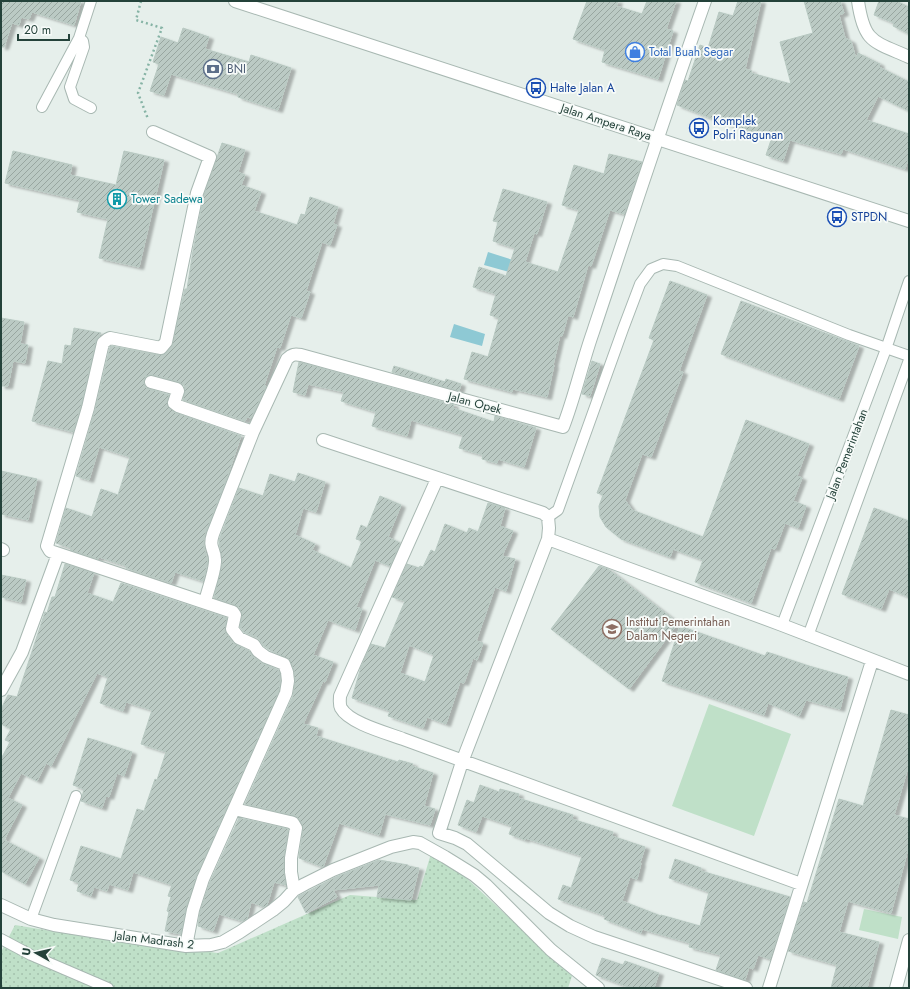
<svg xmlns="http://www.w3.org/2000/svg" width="910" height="989" viewBox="0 0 910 989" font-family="Jost,sans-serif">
<defs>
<pattern id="grass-dots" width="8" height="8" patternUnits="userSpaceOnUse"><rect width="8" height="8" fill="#bfe0c8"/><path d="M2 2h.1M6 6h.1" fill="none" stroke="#a4c1ad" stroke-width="1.8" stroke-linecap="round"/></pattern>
<pattern id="building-hatch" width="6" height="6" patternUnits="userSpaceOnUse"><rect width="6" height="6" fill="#bbcac4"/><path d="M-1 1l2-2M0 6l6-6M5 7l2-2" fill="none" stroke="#98a6a0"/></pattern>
<filter id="shadow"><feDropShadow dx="4.5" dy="2.5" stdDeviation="1" flood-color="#0004"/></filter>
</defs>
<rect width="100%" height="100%" fill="#e6efeb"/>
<path fill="url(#grass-dots)" d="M433,847L572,976L568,988H1V952L15,925L94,938L218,953L350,895L417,900Z"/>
<path fill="#bfe0c8" d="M709,704L791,734L754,836L672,806Z
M864,909L902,917L898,939L859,930Z"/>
<path fill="#8ec9d4" d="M488,252L519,262L516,274L484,265Z
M454,324L485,334L482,346L450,337Z"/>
<path fill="url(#building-hatch)" stroke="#b8c9c2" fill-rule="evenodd" filter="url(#shadow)" d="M1,1H81L74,25L32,12L29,19L21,17L19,25L12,23L4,47H1Z
M587,1H618L616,6L642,14L647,1H676L666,29L673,31L658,79L602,62L605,50L573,39Z
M738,1H761L745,69L752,71L751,73L791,84L780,42L813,33L804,1H840L844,13L839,15L845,38L851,41L856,59L858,53L880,64L879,67L909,82V111L878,96L866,120L909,134V157L905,169L843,149L841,154L790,140L783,161L766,155L772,137L724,123L677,105L685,80L688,81L700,45L708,48L719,12L733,16Z
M879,1H896L909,7V34L893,26L894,23L874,15Z
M183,28L209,37L205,49L249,62L251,55L291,68L278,110L238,97V94L171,74L164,95L150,91L159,64L153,62L161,37L178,43Z
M222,143L245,150L238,172L245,175L241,185L261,192L254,211L297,225L301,214L305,215L310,197L338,207L333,224L337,225L330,245L322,242L306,291L310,292L301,318L291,315L280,348L277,347L264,386H266L265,389L251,418L247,417L245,421L183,400L185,390L184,385L179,382L153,375L146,376L144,380V384L146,388L169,395L167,405L174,412L241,436L228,475L204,537V547L208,562L203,581L175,572L171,583L126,568V566L99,557L98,559L70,550L71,548L56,543L66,508L92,517L101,489L118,495L130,457L99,447L89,480L76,476L95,410L110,347L111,346L160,355L166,353L172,346L185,289H187L193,251L204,195Z
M13,151L72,165L70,175L116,185L124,151L164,160L139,267L99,258L108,219L77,212L80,200L5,183Z
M609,154L642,162L624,214L610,210L591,266L588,265L573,317L568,315L562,336L560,335L553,365H554L547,397L513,389L512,392L464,379L472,352L488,357L499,318L490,315L496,294L473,287L479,267L506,276L515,248L493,241L498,222L493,221L503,189L547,202L537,234L534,233L525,262L558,272L579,210L562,205L574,165L604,174Z
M670,281L707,295L679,371L683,372L651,457L642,454L625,500L632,510L703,537L746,420L809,444L797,476L802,478L793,501L806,506L798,528L785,523L775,549L771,548L751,603L695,582L703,560L673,549L670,557L621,539L606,527L600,517L599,506L603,495L597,493L654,340L649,338Z
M741,301L859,346L839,399L721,354Z
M1,318L24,322L20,344L28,345L25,363L13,361L8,386H1Z
M74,328L101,333L96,341L81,406L73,432L32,421L48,361L62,364L65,345L71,346Z
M592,361L600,364L590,396L582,394Z
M299,362L454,405L453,408L494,422L495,416L536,428L524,467L498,459L497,463L482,459L483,455L459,448L463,435L411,420L407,436L372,426L376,412L341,401L344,392L308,384L305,395L293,392Z
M394,366L445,382L446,379L461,384L459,391L392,372Z
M1,471L37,479L28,520L1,514Z
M298,473L325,482L316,512L303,508L295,535L315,544L312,550L351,568L362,541L356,539L361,525L367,528L380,496L401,505L388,537L400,543L390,566L375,560L356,607L362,609L355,630L328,620L313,655L333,662L325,682L323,681L303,724L318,728L316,736L398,762L399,760L413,764L412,766L433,773L424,806L435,809L430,825L385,814L379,835L339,823L323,867L299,858L303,829L299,819L296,816L245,804L293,696L295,682L294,671L289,659L270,650L264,646L258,638L244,632L240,627L242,614L239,607L235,605L214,598L222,563L219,540L239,488L263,496L270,474L295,482Z
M488,503L505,508L500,526L513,531L502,556L515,559L506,591L495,587L476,641L483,643L477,660L473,658L464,683L460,682L446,724L427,717L423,728L388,716L390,711L352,698L361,667L371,644L385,648L405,601L392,597L407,564L419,568L420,566L423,567L431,550L435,552L445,524L467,533L469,528L478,532ZM409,645L434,655L425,682L400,673Z
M874,508L909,521V597L889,589L881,609L842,594Z
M65,564L94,573L87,593L113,602L121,583L227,618L225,631L233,643L249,651L253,657L262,663L278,670L280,674V681L279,691L196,877L186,908L181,934L165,931L169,912L167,911L171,897L168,896L172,885L133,872L128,890L109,884L107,891L94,887L91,896L77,891L79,883L70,880L81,846L121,859L137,809L144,811L155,779L157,780L166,752L141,744L152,710L126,702L123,711L100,703L108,677L97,673L51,766L46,763L37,781L21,773L8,798L22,805L4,840L39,858L25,884L1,871V759L10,742L5,740L11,729L1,724V709L8,695L17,697L45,612L47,613L52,597H55Z
M599,566L608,569L678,623L629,689L551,629Z
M1,575L26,580L21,602L1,597Z
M680,626L765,656L767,652L809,666L848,677L840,709L806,700L799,716L768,703L764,715L662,681Z
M891,710L909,715V764L894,815L909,819V845L891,913L848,901L839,932L879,942L867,988H831L837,965L788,951L804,902L807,903L839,799L863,806Z
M88,738L132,752L124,776L117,773L109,797L106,796L102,808L81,801L84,789L73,785Z
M480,785L499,792L500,789L519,794L518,798L573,815L572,819L613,832L612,836L645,847L640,863H641L637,879L630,877L622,901L661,916V915L700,926L709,892L669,878L675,859L701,868V871L790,897L770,959L758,955L753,969L749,967L745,980L716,970L721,955L689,947L690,943L642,929L641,933L604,919L606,916L558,899L563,885L571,888L582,856L525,838V840L509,834L512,826L482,816L476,832L458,825L467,800L474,803Z
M239,818L288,829L284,858V872L286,885L274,882L267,905L264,907L251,902L247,919L243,921L219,914L213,931L198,926L200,912L210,882Z
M379,860L408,865V866L419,868L411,900L377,897L379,885L333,890L337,897L306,913L298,897L299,896L336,877Z
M602,958L623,965L625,961L659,973L654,988H631L596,975Z"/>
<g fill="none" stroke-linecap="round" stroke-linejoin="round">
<g stroke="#a8b8b2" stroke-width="12">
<path id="service" d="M79,38L83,41L84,47L70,87L74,99L91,108
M42,107L79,38L91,1
M548,517L558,510L623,329L640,284L651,269L663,264L677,266L849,335L909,356
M782,625L886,349L909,281
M808,636L909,360
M31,919L76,796
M1,939L31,955L108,988"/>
</g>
<g stroke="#a8b8b2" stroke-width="14">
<path id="minor" d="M858,1C864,43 873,41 909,57
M153,132L210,157L197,193L166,342L161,348L110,338L108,339L103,343L88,408L47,546L50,551L233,612L235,615L232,629L239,638L254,645L258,651L266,657L284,664L287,672L288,681L286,693L203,879L193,910L186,946
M151,382L177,389L178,391L174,403L178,406L253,432
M323,440L543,513L548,517L549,528L548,539L462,762L439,833L455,838L467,844L549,913L570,926L594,937L746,988
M437,479L340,696C340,700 339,704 341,708C349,723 387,733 403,739L801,884
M548,539L782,625L909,674
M1,549L3,550
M205,602C208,589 214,575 215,562C216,549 208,549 213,534L253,432L287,359C292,354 295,354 301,355L563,427C575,396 582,363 593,332C630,221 666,111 705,1
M1,690L22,652L58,554
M234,809L290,822L293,823L296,828L291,858V872L294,890
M1,905L31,919L54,925L186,946L211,945L223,942L240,932L273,910L284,901L294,890L305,884L333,870L391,847L413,842L420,843L445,857L474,875L486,885L551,950L598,988
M769,988L872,661
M896,988L909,940"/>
</g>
<g stroke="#a8b8b2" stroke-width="14">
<path id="tertiary" d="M235,1L909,221"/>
</g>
<path stroke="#86b3a5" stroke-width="2.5" stroke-dasharray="2 3" stroke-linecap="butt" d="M141,1L136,20L162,28L138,93L148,119"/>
<use href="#service" stroke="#fff" stroke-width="10"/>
<use href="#minor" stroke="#fff" stroke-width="12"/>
<use href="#tertiary" stroke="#fff" stroke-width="12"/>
</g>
<defs>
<g id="shop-ring" transform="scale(1)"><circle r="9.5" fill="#f7fbf9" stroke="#3f7fe0" stroke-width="1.5"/><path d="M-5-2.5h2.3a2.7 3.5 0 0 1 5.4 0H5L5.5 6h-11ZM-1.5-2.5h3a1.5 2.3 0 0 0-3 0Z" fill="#3f7fe0"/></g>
<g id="bank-ring" transform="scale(1)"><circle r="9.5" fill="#f7fbf9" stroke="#5c6f8a" stroke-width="1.5"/><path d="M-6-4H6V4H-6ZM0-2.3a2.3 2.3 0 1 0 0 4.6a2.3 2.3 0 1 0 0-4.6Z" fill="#5c6f8a"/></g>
<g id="bus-ring" transform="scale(1)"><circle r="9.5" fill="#f7fbf9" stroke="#1a4fb4" stroke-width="1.5"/><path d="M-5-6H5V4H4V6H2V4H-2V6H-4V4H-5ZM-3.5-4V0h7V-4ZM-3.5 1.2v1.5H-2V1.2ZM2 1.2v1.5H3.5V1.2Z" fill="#1a4fb4"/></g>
<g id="building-ring" transform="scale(1)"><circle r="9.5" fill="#f7fbf9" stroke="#0f9aa8" stroke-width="1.5"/><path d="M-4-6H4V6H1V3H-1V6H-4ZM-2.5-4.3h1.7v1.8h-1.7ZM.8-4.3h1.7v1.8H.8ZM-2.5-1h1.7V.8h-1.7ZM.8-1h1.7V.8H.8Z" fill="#0f9aa8"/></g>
<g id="university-ring" transform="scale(1)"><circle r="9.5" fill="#f7fbf9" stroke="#8d6e63" stroke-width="1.5"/><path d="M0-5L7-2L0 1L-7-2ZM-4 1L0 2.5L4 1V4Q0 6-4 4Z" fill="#8d6e63"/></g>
</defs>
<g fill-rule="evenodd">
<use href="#shop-ring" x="635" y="52"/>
<use href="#bank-ring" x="213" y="69"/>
<use href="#bus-ring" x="536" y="88"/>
<use href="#bus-ring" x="699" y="128"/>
<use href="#building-ring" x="117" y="199"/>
<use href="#bus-ring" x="837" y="217"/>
<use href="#university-ring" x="612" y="629"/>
</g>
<g text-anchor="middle" stroke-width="3.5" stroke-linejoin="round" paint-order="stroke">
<g font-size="12" fill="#366cbe" stroke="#f7fbf9" text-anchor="start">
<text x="649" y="56">Total Buah Segar</text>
</g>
<g font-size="12" fill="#4e5e75" stroke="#f7fbf9" text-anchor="start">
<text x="227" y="73">BNI</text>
</g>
<g font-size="12" fill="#164399" stroke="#f7fbf9" text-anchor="start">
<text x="550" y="92">Halte Jalan A</text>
<text x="713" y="125">Komplek<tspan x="713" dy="14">Polri Ragunan</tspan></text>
<text x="851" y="221">STPDN</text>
</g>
<g font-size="12" fill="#24423a" stroke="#f7fbf9">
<text transform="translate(606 122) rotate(18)" y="4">Jalan Ampera Raya</text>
<text transform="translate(475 403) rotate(15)" y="4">Jalan Opek</text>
<text transform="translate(847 454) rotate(-69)" y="4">Jalan Pemerintahan</text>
<text transform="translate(154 940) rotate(7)" y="4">Jalan Madrash 2</text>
</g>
<g font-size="12" fill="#0d838f" stroke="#f7fbf9" text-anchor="start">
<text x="131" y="203">Tower Sadewa</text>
</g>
<g font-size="12" fill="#785e54" stroke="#f7fbf9" text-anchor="start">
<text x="626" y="626">Institut Pemerintahan<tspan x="626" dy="14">Dalam Negeri</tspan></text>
</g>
</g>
<rect width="910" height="989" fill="none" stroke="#24423a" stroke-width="4"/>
<g transform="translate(36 953) rotate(278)" stroke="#f7fbf9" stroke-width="3" paint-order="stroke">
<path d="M0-3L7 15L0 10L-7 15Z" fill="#24423a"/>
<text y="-6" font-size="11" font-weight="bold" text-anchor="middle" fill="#24423a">U</text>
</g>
<path d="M18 34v6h51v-6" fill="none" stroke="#24423a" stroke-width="2"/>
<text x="24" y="34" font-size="12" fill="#24423a" stroke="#f7fbf9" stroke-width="3" paint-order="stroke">20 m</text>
</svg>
